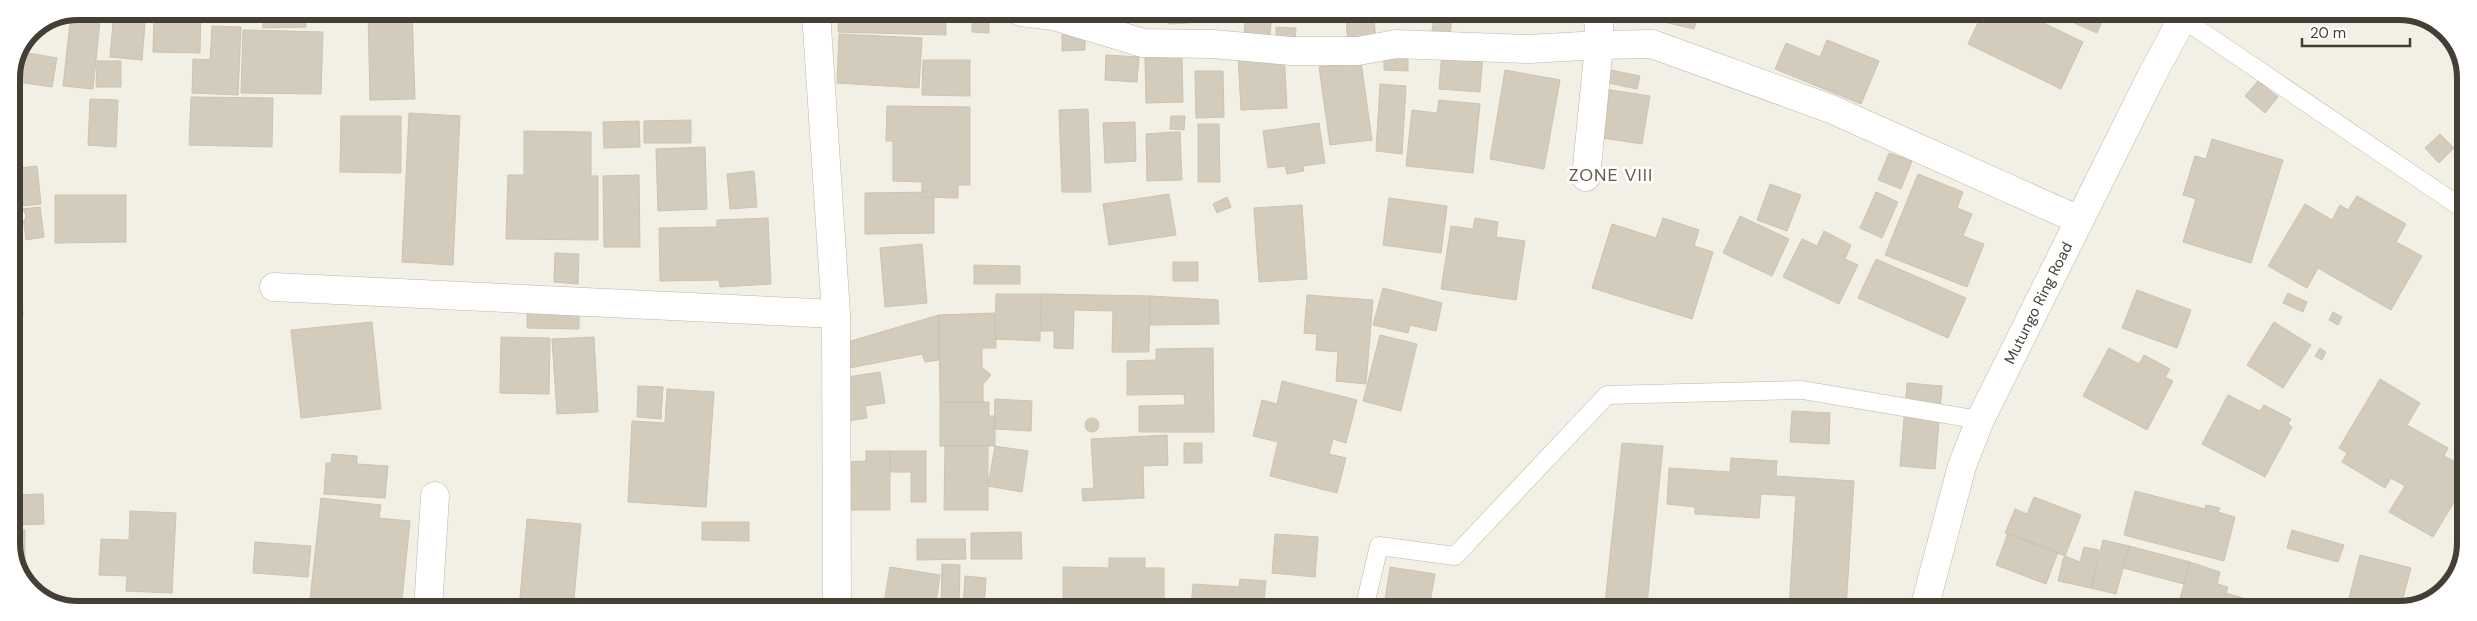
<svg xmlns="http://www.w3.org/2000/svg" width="2477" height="621" viewBox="0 0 2477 621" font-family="'DM Sans',sans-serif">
<rect width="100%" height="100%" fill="#f2efe5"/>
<path fill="#d3cbbb" stroke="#cdc3af" d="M78,11H101L93,89L63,86L71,14Z
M114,11H146L142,60L110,57Z
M154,11H201L200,53L153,52Z
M263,11H306V27L263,28Z
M368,11H412L415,99L370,100Z
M839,12H946V35L838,32Z
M1124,12H1160V20H1124Z
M1168,12H1203L1204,22L1169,24Z
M1246,12H1272L1270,35L1244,34Z
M1357,12H1385L1386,16L1357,18Z
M1408,12H1425L1423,22L1407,19Z
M1435,12L1453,13L1450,33L1432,31Z
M1639,12H1656L1655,17Z
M1661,12H1699L1694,29L1659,21Z
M1983,12H2021L2083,42L2061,89L1968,44Z
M2063,12H2106L2097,33L2061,17Z
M1374,17L1376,44L1348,45L1346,19Z
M972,21L989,22V33L972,32Z
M212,26L241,27L238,95L192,93L193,59L210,60Z
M1276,27L1296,28L1295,45L1276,44Z
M243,30L323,32L321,94L241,93Z
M839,34L922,38L919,88L837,83Z
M1062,35H1085V50L1062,51Z
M1827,40L1879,61L1861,104L1775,69L1786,43L1820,57Z
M1384,49L1408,50V71L1384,70Z
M1442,51L1483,54L1480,92L1439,89Z
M22,52L57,58L52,87L11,81Z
M1284,52L1287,108L1241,110L1238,55Z
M1106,55L1139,57L1137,82L1105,80Z
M1182,57L1183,102L1146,103L1145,58Z
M923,60H970V96L922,95Z
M97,61H121V87H96Z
M1361,62L1372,140L1330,145L1319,67Z
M1505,70L1560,80L1544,169L1490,159Z
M1611,70L1640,76L1637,89L1608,83Z
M1195,71H1223L1224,117L1196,118Z
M2258,81L2278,97L2265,113L2245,96Z
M1380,84L1406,86L1402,154L1376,151Z
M1604,89L1650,96L1642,144L1596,137Z
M191,97L273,98L272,147L189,145Z
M90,99L118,100L116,147L88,145Z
M1439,100L1480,104L1473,173L1406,166L1412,110L1437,113Z
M887,106L970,107V185H958V198L922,197V182L893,181V141H886Z
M1088,109L1091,192H1062L1059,110Z
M409,113L460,116L453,265L402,262Z
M341,116H401V173L340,172Z
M1171,116H1185L1184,130L1170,129Z
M691,120V143H644V121Z
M639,121L640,147L604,148L603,122Z
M1135,122L1136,161L1105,163L1103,123Z
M1319,123L1325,163L1303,166L1304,171L1287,174L1285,166L1268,168L1263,131Z
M1198,124H1219L1220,182H1198Z
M524,131L591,132V176H598V240L506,239L508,175H524Z
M1172,132H1180L1182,180L1147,181L1146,134Z
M2440,134L2454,148L2439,163L2425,148Z
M2212,139L2283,160L2251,263L2183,242L2196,199L2183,195L2195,156L2206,159Z
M705,147L707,209L658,211L656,149Z
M1889,153L1912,161L1901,189L1878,180Z
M37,166L41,204L11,207V169Z
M754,171L757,207L730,209L727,174Z
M1918,174L1963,192L1957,208L1972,214L1963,236L1984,244L1967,287L1885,255Z
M639,175L640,247H604L603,176Z
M1770,184L1801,195L1787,231L1757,220Z
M934,192V233L865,234V193Z
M1876,192L1898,202L1882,238L1860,228Z
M1169,194L1176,235L1109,245L1103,204Z
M55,195H126V242L55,243Z
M2357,196L2406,224L2396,242L2422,256L2391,310L2318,268L2307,288L2268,266L2305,204L2332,220L2340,205L2348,210Z
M1227,197L1231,207L1217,213L1213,204Z
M1389,198L1447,206L1441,253L1383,245Z
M1302,205L1307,279L1259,282L1254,208Z
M40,207L44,237L26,240L22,209Z
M1740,216L1789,239L1772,276L1723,253Z
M768,218L771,284L720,287L719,280L660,281L659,228L717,227V220Z
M1475,218L1498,222L1496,237L1525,241L1516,300L1441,289L1451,226L1473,229Z
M1663,218L1699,230L1694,246L1713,252L1692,319L1592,288L1612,224L1656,238Z
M1824,231L1851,245L1845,259L1858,265L1839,304L1783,277L1802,239L1817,246Z
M922,244L927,303L885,307L880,248Z
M555,253L579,254L578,284L554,282Z
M1876,259L1966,298L1948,338L1858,298Z
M1173,262H1198V281H1173Z
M974,265L1020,266V284H974Z
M21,279L23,316H12L11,280Z
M1383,288L1442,303L1436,331L1410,325L1408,333L1373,325Z
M2137,290L2191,310L2177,348L2122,328Z
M2288,293L2307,302L2303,312L2283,303Z
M996,294H1041L1040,341L995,339Z
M1041,294L1150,296L1149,352H1112L1113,311L1074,310L1073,349L1054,348V331H1041Z
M1307,295L1373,300L1366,384L1336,381L1338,352L1316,350L1317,334L1304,333Z
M1150,296L1218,300L1219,324L1150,325Z
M527,311L579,313V329L527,328Z
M2333,312L2342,317L2338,325L2329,320Z
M995,313L996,348H982V367L991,375L983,384V402H940L939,315Z
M939,315V360L925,362L922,354L844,369V343Z
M372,322L381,409L301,418L291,330Z
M2274,322L2311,345L2283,388L2247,365Z
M1380,335L1417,344L1401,411L1363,401Z
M501,337L550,338L549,394L500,393Z
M594,337L598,412L557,414L552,339Z
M1213,348L1214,432H1139V406L1185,405L1184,394L1127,395V361L1156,360V349Z
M2109,348L2139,364L2144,355L2170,369L2165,377L2173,381L2147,430L2083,396Z
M2320,348L2326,352L2322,360L2315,356Z
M12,353L23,396L12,399Z
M880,372L885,403L865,406L867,418L848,421L841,378Z
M2380,379L2420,403L2407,425L2448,448L2444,456L2465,467V484L2433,537L2389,512L2405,486L2391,478L2385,488L2342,462L2347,453L2339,448Z
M1282,381L1357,400L1346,443L1333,439L1329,454L1346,458L1337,493L1270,476L1278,442L1253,436L1262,400L1277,404Z
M1907,383L1942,386L1935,469L1900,466Z
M638,386L663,387L661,419L637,417Z
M667,389L714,392L706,507L628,502L632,421L665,423Z
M2228,395L2260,411L2264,405L2291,419L2288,424L2292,427L2265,477L2202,444Z
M995,399L1032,401L1031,431L994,429Z
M940,402H989V416H995V446H940Z
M1792,411L1830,413L1829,444L1790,442Z
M1085 425a7 7 0 1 1 14 0a7 7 0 1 1-14 0Z
M1167,435L1168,465L1143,466L1144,498L1083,501L1082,489L1094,488L1091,439Z
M1184,443H1202V463H1184Z
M1622,443L1663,446L1647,605L1605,603Z
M945,446H988V510H944Z
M995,446L1028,451L1022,492L988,486Z
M866,451H890V510H840V462L866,461Z
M890,451H926V502H911V472H890Z
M332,454L357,456V464L388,466L385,498L324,494L326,463H331Z
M1731,458L1777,461L1776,476L1854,481L1846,609H1789L1796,496L1761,494L1759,518L1695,514V507L1667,504L1669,468L1730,472Z
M12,466H20V494H12Z
M2135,491L2205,509L2206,505L2220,508L2218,512L2235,517L2224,561L2124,535Z
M43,494L44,524L12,525V495Z
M2034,497L2081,515L2065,556L2005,533L2015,509L2027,514Z
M321,498L381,505L379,518L410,521L401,609H309Z
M130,511L176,513L172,593L126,591L127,576L99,575L101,539L129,540Z
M527,519L581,524L573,609H519Z
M702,522H749V541L702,540Z
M12,530H25V581L12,551Z
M2292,530L2344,545L2338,562L2287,548Z
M1021,532L1022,559H971V533Z
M2008,533L2058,552L2046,584L1996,565Z
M1275,534L1318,537L1315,577L1272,573Z
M917,539H965L966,559L917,560Z
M2103,540L2129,546L2116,594L2091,588Z
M255,542L311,546L308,577L253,573Z
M2129,546L2190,562L2184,584L2123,568Z
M2084,547L2099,550L2091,588L2058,581L2063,559L2065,556L2080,562Z
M2360,555L2411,568L2400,609L2362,610L2347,606Z
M1109,558H1145V568H1164V609H1063V567L1109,568Z
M2190,562L2220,572L2217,584L2228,587L2221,610H2177Z
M942,564L960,565L959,609H941Z
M890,567L940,575L935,609H883Z
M1390,567L1435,574L1429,609L1384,607Z
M965,576L986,578L984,609H963Z
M1240,579L1266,581L1263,609H1191L1193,584L1239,587Z
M2226,593L2283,610H2221Z
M2049,604L2070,605V610H2049Z"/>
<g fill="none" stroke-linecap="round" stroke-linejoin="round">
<g stroke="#bdb7a9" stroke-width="19">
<path id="service" d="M2183,19L2465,210
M11,217L16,216
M1364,609L1379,546L1455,556L1607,395L1802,390L1980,420"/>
</g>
<g stroke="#bdb7a9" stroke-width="29">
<g id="minor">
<path d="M816,12L836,314L837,609"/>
<path d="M1021,12L1054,16L1143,43L1213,44L1291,51H1358L1396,44L1529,49L1599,45L1586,177"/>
<path d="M1596,12L1599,26V45L1652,44L1831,109L2079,220"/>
<path d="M274,287L836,314"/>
<path d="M428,609L435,496"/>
<path id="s1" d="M1924,609L1962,466L1980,420L2151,77L2186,12"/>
</g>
</g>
<use href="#service" stroke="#fff" stroke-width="18"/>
<use href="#minor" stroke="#fff" stroke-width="28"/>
</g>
<g text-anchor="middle" stroke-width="5" stroke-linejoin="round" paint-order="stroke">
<g font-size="15" fill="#443f35" stroke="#fff">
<text dy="5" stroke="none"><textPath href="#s1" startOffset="328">Mutungo Ring Road</textPath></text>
</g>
<g font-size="18" letter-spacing="1" fill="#675d4d" stroke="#fff">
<text x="1611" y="181">ZONE VIII</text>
</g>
</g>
<path d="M0 0H2477V621H0ZM78 20H2399A58 58 0 0 1 2457 78V543A58 58 0 0 1 2399 601H78A58 58 0 0 1 20 543V78A58 58 0 0 1 78 20Z" fill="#fff" fill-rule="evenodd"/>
<path fill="none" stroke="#443f35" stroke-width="6" d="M78 20H2399A58 58 0 0 1 2457 78V543A58 58 0 0 1 2399 601H78A58 58 0 0 1 20 543V78A58 58 0 0 1 78 20Z"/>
<path d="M2302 38v8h108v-8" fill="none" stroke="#443f35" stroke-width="2.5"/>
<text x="2310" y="38" font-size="15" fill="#443f35" stroke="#ffffff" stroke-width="4" paint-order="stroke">20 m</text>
</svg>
